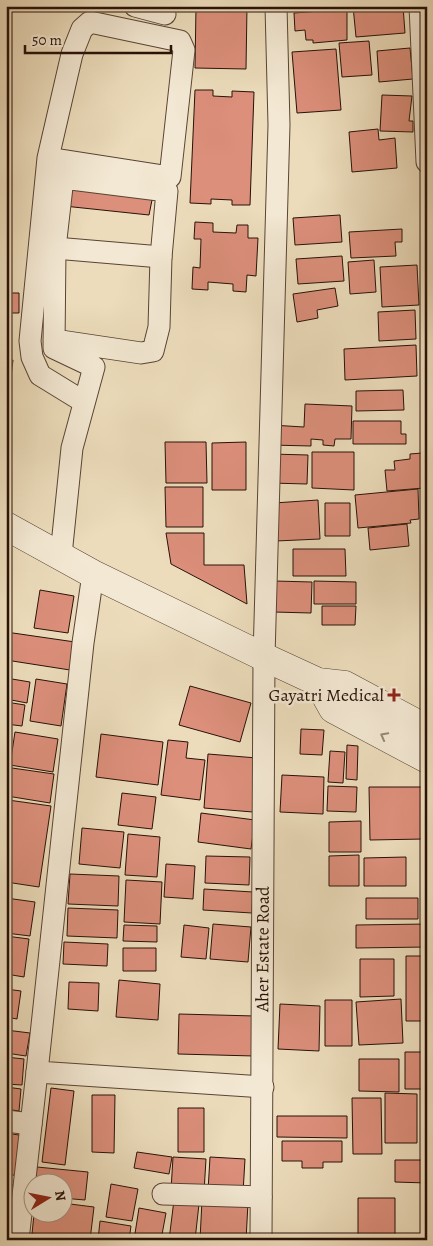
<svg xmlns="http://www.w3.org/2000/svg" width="433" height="1246" viewBox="0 0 433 1246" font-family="Alegreya,serif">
<rect width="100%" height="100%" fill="#ecdcbb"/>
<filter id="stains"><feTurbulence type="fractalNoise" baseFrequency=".004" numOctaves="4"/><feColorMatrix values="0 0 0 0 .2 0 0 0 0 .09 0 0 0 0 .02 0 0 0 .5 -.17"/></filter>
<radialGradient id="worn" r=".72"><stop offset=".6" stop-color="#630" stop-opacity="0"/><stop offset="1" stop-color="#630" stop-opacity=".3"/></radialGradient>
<path fill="#dc8f7b" stroke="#281108" d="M196,6H247L246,69L195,68Z
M353,6H403L405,33L356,37Z
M347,9V40L313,43V40H306L305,30L295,31L294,13Z
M369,41L372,75L342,77L339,43Z
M410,48L413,79L379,82L377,51Z
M336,49L341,110L297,113L292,52Z
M195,90H213V96L232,97V91L254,92L250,205H232V200L211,199V204L190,203Z
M382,95L412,96L409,121H413V132L380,131Z
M378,129L379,140L395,138L397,168L352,172L349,132Z
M64,188L153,195L149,215L64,206Z
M6,215H8V236H6Z
M340,215L342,242L295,245L293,218Z
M195,222L213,223V232L236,233L237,225H248V238H258L256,276L247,275L246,292L233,291V284L208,282V290L192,289L193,267L200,268L201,239H194Z
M402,229V242H395L396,256L351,258L349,232Z
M342,256L344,281L298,284L296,259Z
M374,260L376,292L350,294L348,262Z
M417,265L419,305L382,307L380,267Z
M335,288L338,306L317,310L318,318L297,322L293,294Z
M6,293H19V313H6Z
M415,310L416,339L379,341L378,312Z
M416,345L417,376L345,380L344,349Z
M6,360H13L11,377H6Z
M6,380L10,381L8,402H6Z
M403,390L404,410L356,411V391Z
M305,404L352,406L351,439H335L334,446L323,445V440L311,439V446L270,445L271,425L304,427Z
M353,421H401V434H406V444H353Z
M165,442H206L207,483H166Z
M246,442V490H212V443Z
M312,452H354V490L312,488Z
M422,453L424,488L387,491L385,470H395L394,461L410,459V454Z
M271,454L308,455L307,484L270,483Z
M165,487H203V527H166Z
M418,489L419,519L410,520L411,523L358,528L355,495Z
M318,500L320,539L276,541L274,503Z
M325,503H350V536H325Z
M407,524L409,546L370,550L368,528Z
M166,533H204V565H244L247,604L171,564Z
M293,549H345L346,576H293Z
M275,581L312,582L311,613L274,612Z
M314,581L356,582V604H314Z
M40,590L74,596L68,633L34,628Z
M322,606H356L355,625H322Z
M6,632L75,642L70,670L6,660Z
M6,678L30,682L27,703L6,699Z
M36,679L67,684L61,726L30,721Z
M190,686L251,703L240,742L179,725Z
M6,702L25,705L22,726L6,724Z
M6,726L11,727L6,759Z
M301,729L324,730L322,755L300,754Z
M15,732L58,739L53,772L10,765Z
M101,734L163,742L158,785L96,777Z
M168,740L188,742L186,758L205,760L200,800L161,795Z
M347,745L358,746L357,780L346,779Z
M330,751L345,752L343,783L328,782Z
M208,754L257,758L253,812L204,808Z
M12,768L54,774L50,803L7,796Z
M282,775L324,777L323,814L280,812Z
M328,786L357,787L356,812L327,811Z
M369,787H423L424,839L370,840Z
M122,793L156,797L152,829L118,825Z
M8,800L51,806L39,887L6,882Z
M201,813L255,820L251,849L198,842Z
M361,821V852H329V822Z
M82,828L124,832L120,868L79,864Z
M128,834L160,837L157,877L125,875Z
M359,855V886H329V856Z
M206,856L250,857L249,885L205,883Z
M406,857V886H364V858Z
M166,864L195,866L193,899L164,897Z
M70,874L119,876L118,906L68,904Z
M126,880L162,882L160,924L124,922Z
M204,889L253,892L252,913L203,910Z
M6,898L35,902L30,936L6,933Z
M366,898H418V919H366Z
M68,908L118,910L117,938L67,936Z
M213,924L251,927L248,962L210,959Z
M427,924V947L356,948V925Z
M124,925L157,926V942L123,941Z
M184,925L209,928L206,959L181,957Z
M6,936L29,939L24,977L6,974Z
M64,942L108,944L107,966L63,964Z
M123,948H156V971H123Z
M406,956H427V1021H406Z
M360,959H394V996L360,997Z
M119,980L160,984L158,1020L116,1017Z
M69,982L99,983L98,1011L68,1009Z
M6,989L21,991L17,1019L6,1017Z
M401,999L403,1043L359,1045L356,1002Z
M325,1000H352V1046H325Z
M280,1004L320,1006L319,1051L278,1049Z
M179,1014L255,1016L254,1056L178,1054Z
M6,1030L30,1033L26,1056L6,1053Z
M405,1052H427V1089H405Z
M6,1057L24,1059L22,1085L6,1084Z
M359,1059H399V1092L359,1091Z
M6,1087L21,1089L19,1111L6,1109Z
M51,1088L74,1091L65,1165L42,1162Z
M385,1093L417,1094V1143H385Z
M92,1095H115L114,1153L92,1152Z
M352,1098H381L382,1154H353Z
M178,1108H204V1152H178Z
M277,1116H347V1138L277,1137Z
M6,1133L25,1136L20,1176L6,1174Z
M282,1141H342V1162H323V1168H302V1161H282Z
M137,1152L172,1157L169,1174L134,1168Z
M173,1157L206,1159L204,1192L171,1190Z
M210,1157L245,1159L243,1193L208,1191Z
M395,1160H427V1183L395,1182Z
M37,1167L88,1172L85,1200L62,1198V1184H35Z
M6,1184L19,1186L13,1232L6,1231Z
M111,1184L138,1189L132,1221L106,1217Z
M358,1198H395V1240H358Z
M174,1200L199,1204L195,1240H169Z
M202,1200L248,1203L246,1240H200Z
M62,1203L94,1207L90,1240L32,1234L34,1214H62Z
M139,1208L166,1213L161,1240H134Z
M100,1221L131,1226L129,1240H98Z"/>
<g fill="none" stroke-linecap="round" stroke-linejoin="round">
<g stroke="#594435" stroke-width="23">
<g id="minor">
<path d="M135,6L165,14"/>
<path d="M420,6L427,162"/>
<path d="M48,158L170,177L184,50L180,41L90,22L82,29L72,54L48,158L30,341L32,357L40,375L84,402"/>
<path d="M55,248L161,257"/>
<path d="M54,340L141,353L153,351L159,327L161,257L167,191L63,178L55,248L54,348L94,367L72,448L61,555"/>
<path d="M93,574L83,643L37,1072L263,1087"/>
<path d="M6,1121L31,1124"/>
<path d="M163,1194L261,1197"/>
<path d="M18,1240L37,1072"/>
<path id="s1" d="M261,1240L264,657L279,125L276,6"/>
</g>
</g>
<g stroke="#594435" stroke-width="29">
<path id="tertiary" d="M6,526L93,574L264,657L318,682L345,685L427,729
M318,682L333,709L427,759"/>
</g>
<use href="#minor" stroke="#f3e8d3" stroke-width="21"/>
<use href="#tertiary" stroke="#f3e8d3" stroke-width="28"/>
</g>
<defs><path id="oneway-chevron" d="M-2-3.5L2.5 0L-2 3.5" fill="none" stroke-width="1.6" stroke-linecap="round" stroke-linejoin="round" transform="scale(1.25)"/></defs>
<use stroke="#988778" href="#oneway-chevron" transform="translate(384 736) rotate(-152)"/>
<path fill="#8f2418" stroke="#f3e8d3" stroke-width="2" d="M391.5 687.5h5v5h5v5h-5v5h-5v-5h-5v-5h5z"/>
<g text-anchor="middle" stroke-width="5" stroke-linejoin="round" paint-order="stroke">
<g font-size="18" fill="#281108" stroke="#f3e8d3" text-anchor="end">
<text x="384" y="701">Gayatri Medical</text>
</g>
<g font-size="18" fill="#281108" stroke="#f3e8d3">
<text dy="6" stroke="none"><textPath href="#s1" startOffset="291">Aher Estate Road</textPath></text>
</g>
</g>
<rect width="433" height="1246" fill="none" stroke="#ecdcbb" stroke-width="25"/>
<rect x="8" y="8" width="418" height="1231" fill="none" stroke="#281108" stroke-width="2.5"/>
<rect x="12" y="12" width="408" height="1221" fill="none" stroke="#281108"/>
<g transform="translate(48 1198) rotate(80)"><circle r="24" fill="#f3e8d3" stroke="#a29282"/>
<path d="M0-4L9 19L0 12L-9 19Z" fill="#8f2418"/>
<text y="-8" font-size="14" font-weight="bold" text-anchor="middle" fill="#281108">N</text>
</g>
<path d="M25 45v8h146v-8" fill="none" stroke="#281108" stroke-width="2.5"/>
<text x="32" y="45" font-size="15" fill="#281108" stroke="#f3e8d3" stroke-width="4" paint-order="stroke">50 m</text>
<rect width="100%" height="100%" filter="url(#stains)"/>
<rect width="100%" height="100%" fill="url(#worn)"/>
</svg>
